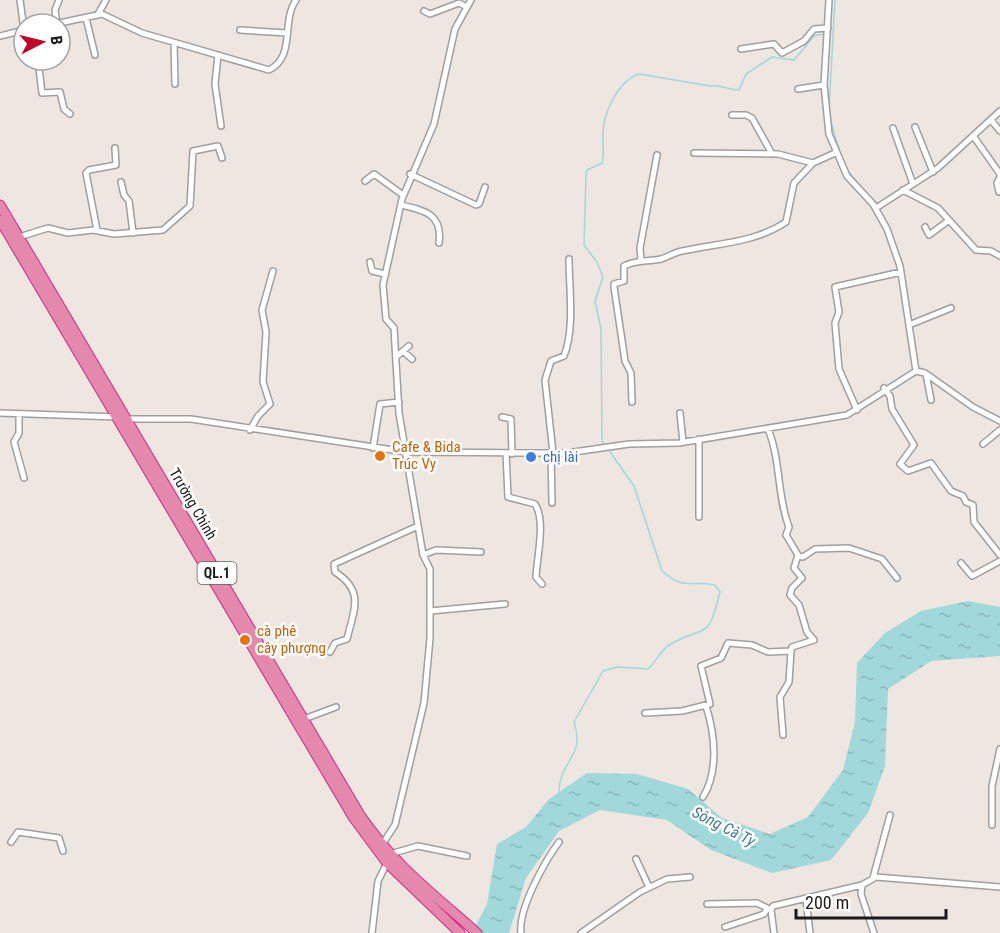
<svg xmlns="http://www.w3.org/2000/svg" width="1000" height="933" viewBox="0 0 1000 933" font-family="'Roboto Condensed',sans-serif">
<defs>
<pattern id="water-ripples" width="26" height="14" patternUnits="userSpaceOnUse" patternTransform="scale(1.5)"><rect width="26" height="14" fill="#a1d8da"/><path d="M2 4q2-2 4 0t4 0M15 11q2-2 4 0t4 0" fill="none" stroke="#8ab9ba"/></pattern>
</defs>
<rect width="100%" height="100%" fill="#ede6e1"/>
<path fill="url(#water-ripples)" d="M968,601L1000,607V656L931,661L888,689L885,766L868,813L831,860L772,873L711,850L667,820L600,810L559,831L526,878L509,933H472L487,904L497,844L526,827L549,799L587,773L637,774L688,789L722,818L770,834L808,817L843,770L855,722L857,663L885,633L921,611Z"/>
<g fill="none" stroke-linecap="round" stroke-linejoin="round">
<path stroke="#a1d8da" stroke-width="1.5" d="M829,110L835,0
M829,115L840,153
M845,166L856,182
M880,211L889,227L900,259
M903,269L908,300
M605,445L602,441L601,329L595,301L603,277L597,262L584,245L586,175L587,170L602,163C605,154 602,144 603,134C603,113 618,81 639,74L710,86C721,84 728,90 739,90L746,74L772,57L794,60L814,36L825,34
M559,792C559,761 586,757 574,722L603,671L617,667L648,669C655,663 662,649 669,645C708,622 707,644 720,592L715,585C689,580 685,591 662,571L634,486L608,449"/>
<g stroke="#9f9f9f" stroke-width="8">
<path id="street" d="M20,0L24,30
M829,0L824,85L829,134L847,176L873,204L887,229L900,266L916,371
M424,11L430,14L459,3L467,7
M98,14L106,0
M86,18L95,55
M55,24L102,14L142,33L269,70C296,57 281,21 296,0
M57,24L55,10L59,0
M240,30L287,33
M0,36L24,30
M174,43L175,84
M741,49L774,44L782,53L804,41L814,29L828,28
M218,55L215,84L221,126
M38,60L42,93L60,92L64,109L70,114
M798,89L824,85
M732,115H746L752,118L772,154
M991,120L1000,131
M915,127L933,172
M893,128L913,184
M974,137L1000,174
M694,153L778,154L813,163L835,153
M410,174L476,205L479,204L485,187
M365,181L374,174L403,195
M121,182L124,195L129,201L133,233
M903,190L938,208L976,250L991,251L1000,256
M999,192L997,183L1000,177
M401,205C424,210 443,214 439,243
M876,208L938,168L1000,111
M925,227L929,235L948,221
M97,230L86,173L89,170L116,165L115,148
M19,237L48,228L68,233L93,230L114,234L163,230L190,206L193,151L218,146L222,158
M641,260L640,248L657,155
M370,262L372,271L385,274
M909,325L951,308
M404,352L412,359
M397,356L409,346
M926,374L931,400
M884,388L890,396L892,409L914,445L900,464L908,471L931,463L951,491L963,496L966,502L973,505L974,522L1000,555
M632,402L631,373L625,361L614,287V284L624,281V266C637,259 647,262 661,259C668,257 675,252 682,251C718,243 755,243 786,222L794,183L813,163
M857,410L839,369L835,323L839,312L835,287L901,272
M0,413L118,417
M680,413L683,442
M19,414V433L14,442L24,478
M502,417L511,419L512,454
M127,419H191L406,452L567,453L629,444L679,443L847,415L916,371L925,373L973,407L1000,421
M250,430L258,416L270,404L263,382L266,332L262,310L273,271
M983,444L1000,430
M373,448L380,404L399,402
M506,453L508,497L535,504C546,521 537,556 536,577L542,584
M551,453L552,503
M553,453L545,380L551,361L564,356C575,329 569,287 569,259
M699,517V439
M423,555L436,550L481,552
M798,556L803,557L815,549L849,548L882,559L897,578
M961,563L972,576L1000,561
M430,611L505,604
M330,652L335,643L347,639C354,610 365,591 335,572L334,564L418,526
M645,713L682,711L710,704L701,666L721,658L728,643L752,645L768,652L791,651L792,647L814,640L807,632L799,605L790,595L792,588L802,578L794,568L798,555L786,535L789,527C777,497 781,460 768,429
M304,719L336,707
M783,735L780,697L789,682L791,651
M703,797C719,771 715,734 706,706
M992,825V786L1000,749
M11,842L18,832L59,838L63,851
M381,846L395,825L424,703L430,638V569L423,555L399,413L394,328L386,319L383,285L402,199L434,124L455,29L471,0
M390,854L418,846L467,856
M636,859L649,887
M873,878L890,815
M862,885L861,894L874,933
M806,900L810,933
M707,904L757,903L771,910
M725,927L764,914L767,909
M372,933L378,881L387,863
M521,933C518,909 545,861 559,842
M581,933L640,892L667,879L690,877
M774,933L771,910L773,906L862,885L876,877L1000,887"/>
</g>
<g stroke="#d22783" stroke-width="11">
<path id="highway" d="M0,205L360,815C395,866 432,893 477,933
M0,220L353,817L387,863L460,933"/>
</g>
<use href="#street" stroke="#fff" stroke-width="5"/>
<use href="#highway" stroke="#e489ab" stroke-width="9"/>
</g>
<g fill="#e8710a" stroke="#fff" stroke-width="2">
<circle cx="380" cy="456" r="6"/>
<circle cx="245" cy="640" r="6"/>
</g>
<circle fill="#3f7fe0" stroke="#fff" stroke-width="2" cx="531" cy="457" r="6"/>
<g text-anchor="middle" stroke-width="5" stroke-linejoin="round" paint-order="stroke">
<rect fill="#fff" stroke="#5f5f5f" stroke-width="1.5" x="197.5" y="562" width="39" height="22" rx="4.5"/>
<g font-size="14" font-weight="bold" fill="#1b1b1b">
<text x="217" y="578">QL.1</text>
</g>
<g font-size="15" fill="#c56008" stroke="#fff" text-anchor="start">
<text x="392" y="452">Cafe &amp; Bida<tspan x="392" dy="17">Trúc Vy</tspan></text>
<text x="257" y="636">cà phê<tspan x="257" dy="17">cây phượng</tspan></text>
</g>
<g font-size="15" fill="#366cbe" stroke="#fff" text-anchor="start">
<text x="543" y="462">chị lài</text>
</g>
<g font-size="15" fill="#1b1b1b" stroke="#fff">
<text transform="translate(193 504) rotate(60)" y="5">Trường Chinh</text>
</g>
<g font-size="16" font-style="italic" fill="#417a91" stroke="#fff">
<text transform="translate(724 826) rotate(27)" y="6">Sông Cà Ty</text>
</g>
</g>
<g transform="translate(42 42) rotate(83)"><circle r="28" fill="#ffffff" stroke="#a4a4a4" stroke-width="1.5"/>
<path d="M0-4.5L10 22L0 15L-10 22Z" fill="#c20429"/>
<text y="-9" font-size="16" font-weight="bold" text-anchor="middle" fill="#1b1b1b">B</text>
</g>
<path d="M796 909v9h150v-9" fill="none" stroke="#1b1b1b" stroke-width="3"/>
<text x="805" y="909" font-size="18" fill="#1b1b1b" stroke="#ffffff" stroke-width="4.5" paint-order="stroke">200 m</text>
</svg>
